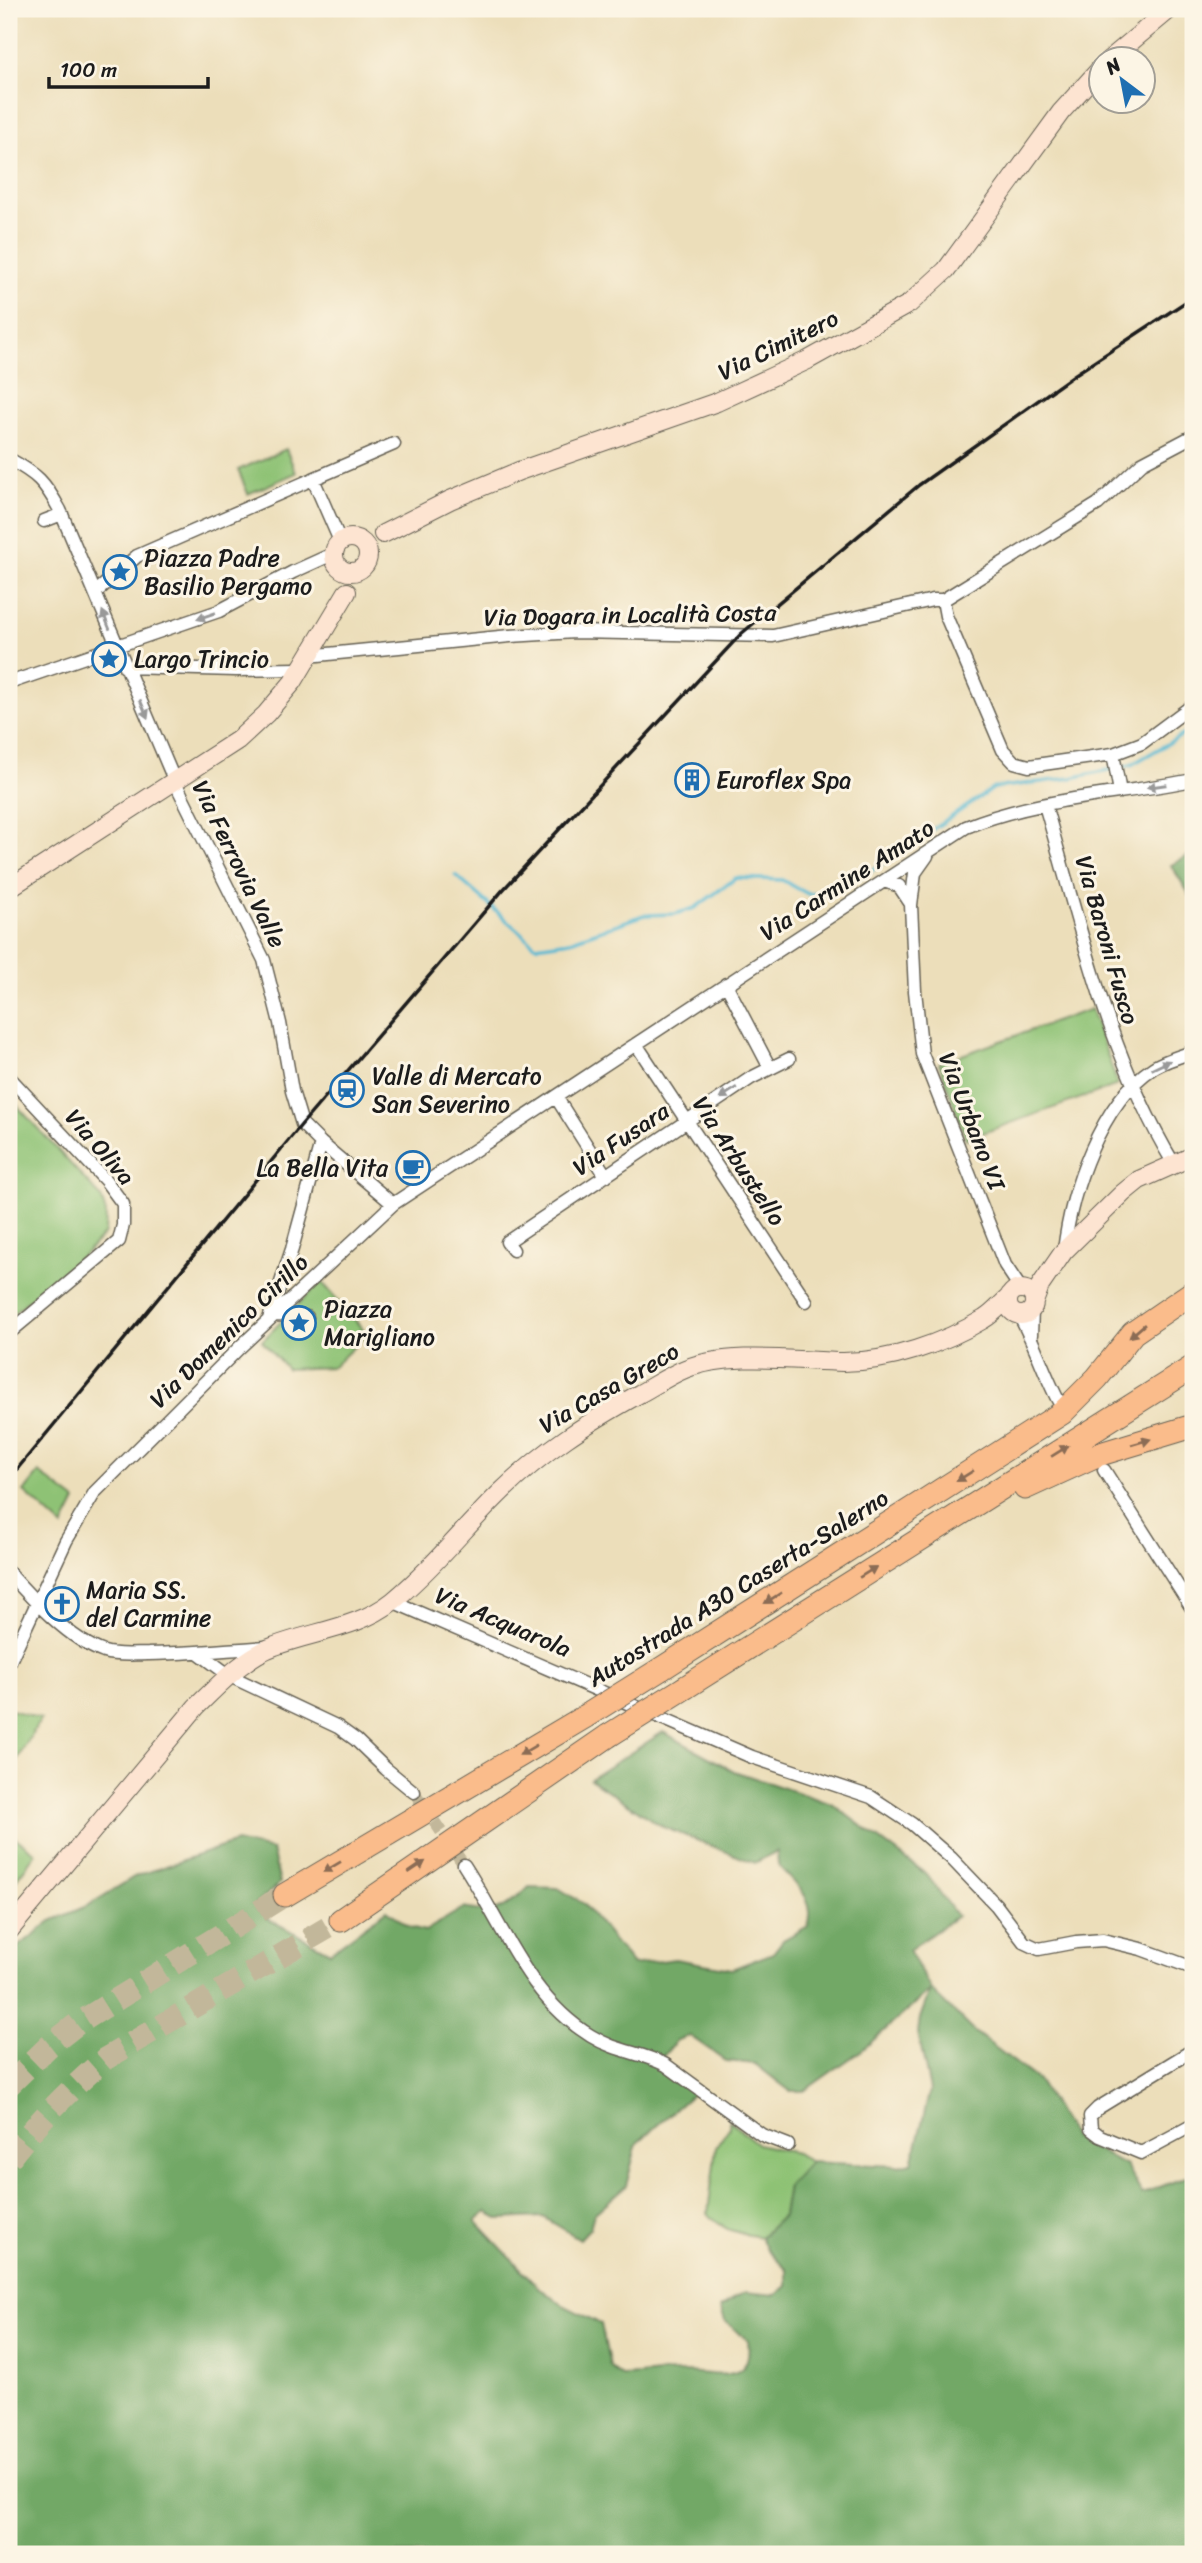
<svg xmlns="http://www.w3.org/2000/svg" width="1202" height="2563" viewBox="0 0 1202 2563" font-family="Sriracha,sans-serif">
<rect width="100%" height="100%" fill="#fcf5e5"/>
<filter id="ink" filterUnits="userSpaceOnUse"><feTurbulence type="fractalNoise" baseFrequency=".0143" numOctaves="2"/><feDisplacementMap in="SourceGraphic" scale="14" xChannelSelector="R" yChannelSelector="G"/><feConvolveMatrix kernelMatrix="1 2 1 2 8 2 1 2 1" color-interpolation-filters="sRGB"/></filter>
<filter id="wash" filterUnits="userSpaceOnUse"><feTurbulence type="fractalNoise" baseFrequency=".00686" numOctaves="4" result="noise"/><feDisplacementMap in="SourceGraphic" scale="28" xChannelSelector="R" yChannelSelector="G"/><feGaussianBlur stdDeviation="1.57" result="paint"/><feColorMatrix in="noise" values="0 0 0 0 0 0 0 0 0 0 0 0 0 0 0 0 0 1.4 0 .05"/><feComposite in="paint" operator="in"/></filter>
<g filter="url(#wash)">
<rect width="100%" height="100%" fill="#ecdeba"/>
<path fill="#8ec274" stroke="#556f48" stroke-width="2" d="M286,449L296,473L248,494L238,470Z
M1091,1009L1118,1085L966,1139L939,1063Z
M9,1097L101,1197L106,1213L105,1233L89,1250L9,1317Z
M321,1281L367,1334L333,1367L287,1369L262,1341Z
M39,1473L76,1501L63,1527L24,1492Z
M9,1709L41,1719L9,1773Z
M9,1833L36,1853L15,1881L9,1876Z
M729,2121L758,2144L796,2153L810,2162L788,2186L783,2216L761,2237C738,2233 723,2232 708,2213L716,2147L729,2128Z"/>
<path fill="#72a866" stroke="#476241" stroke-width="2" fill-rule="evenodd" d="M1193,853V900L1171,865Z
M663,1732L734,1771L832,1804L927,1875L957,1916L909,1950L931,1990L972,2030L1038,2080L1073,2137L1126,2166L1142,2194L1193,2174V2554H9V1954L51,1921L89,1905L134,1877L236,1842L272,1850L280,1883L256,1904L270,1920L330,1952L387,1910L410,1927L425,1931L463,1908C501,1915 500,1911 529,1887L558,1888L584,1904L633,1965L675,1959L732,1969L773,1953L783,1940L808,1926C817,1898 795,1885 778,1865L777,1851L755,1863L663,1827L590,1779ZM930,1991L920,2018L918,2033L930,2090L912,2163L898,2166L810,2162L788,2186L783,2216L761,2237L767,2250L787,2270V2286L776,2295L745,2292L720,2307L725,2321L748,2340C754,2388 713,2372 682,2372C662,2372 642,2375 622,2376L610,2367L601,2324L563,2305L538,2287L476,2221L487,2212L500,2219L543,2217L580,2239L590,2228L594,2214L626,2186L637,2143L695,2092L659,2061L677,2040L690,2036L726,2061L755,2064L790,2091H804L862,2050Z"/>
<g fill="none" stroke-linecap="round" stroke-linejoin="round">
<path stroke="#54b8d2" stroke-width="3.5" d="M455,875L536,946L570,941L644,915L675,914L695,908L736,878L782,880L808,894H823L859,879L994,788L1071,778L1131,765L1193,729"/>
</g>
</g>
<g filter="url(#ink)">
<g fill="none" stroke-linecap="round" stroke-linejoin="round">
<path stroke="#c2b79a" stroke-width="12" stroke-dasharray="12 6" stroke-linecap="butt" d="M414,1792L464,1865"/>
<path stroke="#c2b79a" stroke-width="23" stroke-dasharray="23 11" stroke-linecap="butt" d="M9,2085L49,2046L77,2024L285,1895
M9,2159C37,2122 70,2089 105,2059L341,1920"/>
<g stroke="#656053" stroke-width="15">
<path id="street" d="M9,459C38,475 44,481 60,510L175,782L264,960L280,1023L292,1091L302,1124L321,1143L393,1204
M313,479L394,444
M44,521L62,514
M95,593L137,556L313,479L340,541
M943,600L946,616L1003,750L1014,762L1029,766L1113,754L1142,743L1193,705
M308,656L510,636L575,632L773,636L933,600H943L1098,504L1142,463L1193,436
M125,667L236,670L300,669
M9,683L219,611L293,572L326,557H334
M1113,754L1120,792
M1045,805C1081,928 1107,1053 1174,1164
M927,856L915,873L911,905L915,991L922,1054L1005,1265L1021,1289
M884,881L899,886L911,904
M726,984L770,1068
M636,1044L806,1301
M9,1077L106,1181L123,1204V1225L119,1241L9,1333
M556,1097L606,1176
M513,1250L507,1242L751,1078L789,1059
M1064,1251C1071,1191 1100,1103 1153,1068C1164,1061 1180,1056 1193,1052
M277,1315L307,1317
M1019,1315C1035,1343 1044,1374 1059,1402
M269,1319L292,1249L321,1143
M1031,1335L1032,1310
M1104,1470L1193,1610
M9,1573C33,1600 70,1640 104,1652C117,1656 134,1654 148,1654C187,1653 227,1650 266,1647
M392,1601L752,1757L871,1797L912,1824L951,1858L996,1905L1024,1942L1039,1949L1076,1942L1103,1940L1141,1949L1193,1968
M199,1653L230,1676L338,1727L356,1740L386,1769L414,1792
M9,1663L66,1541L95,1492L239,1348L393,1204L966,827C1038,798 1118,795 1193,780
M464,1865C503,1925 528,1998 591,2036C617,2052 640,2052 666,2065L762,2135L788,2145
M1193,2050L1098,2108L1090,2116L1091,2129L1100,2136L1141,2153L1193,2125"/>
</g>
<g stroke="#656053" stroke-width="20">
<path id="secondary" d="M1109,60L1170,9
M383,534L450,500L519,471L717,402L808,360L909,304L946,270L1061,112L1100,69
M334 555a17 17 0 1 1 34 0a17 17 0 1 1-34 0Z
M9,888L238,740L266,714L293,682L347,592
M1008 1302a13 13 0 1 1 26 0a13 13 0 1 1-26 0Z
M1034,1302L1040,1286L1064,1251L1123,1193L1139,1180L1193,1156
M9,1931L196,1707C219,1685 245,1656 275,1646C315,1631 359,1628 393,1601C433,1568 465,1527 501,1492C544,1450 587,1423 639,1394C654,1386 670,1375 685,1369C729,1351 797,1361 843,1362C890,1362 944,1343 984,1319C993,1314 1000,1305 1008,1298"/>
</g>
<g stroke="#656053" stroke-width="25">
<path id="highway" d="M1025,1488L1097,1455L1193,1426
M661,1669L1062,1413L1097,1378L1133,1333L1193,1292
M686,1687L1193,1367
M285,1895L586,1716
M341,1920L608,1736"/>
</g>
<use href="#street" stroke="#fff" stroke-width="12"/>
<use href="#secondary" stroke="#fde4d1" stroke-width="18"/>
<use href="#highway" stroke="#fabc8b" stroke-width="23"/>
<path stroke="#1c1c1c" stroke-width="3.5" d="M9,1479L302,1124L502,891L741,634L919,485L1074,375L1193,297"/>
<g stroke="#656053" stroke-width="25" stroke-linecap="butt">
<path id="highway-bridge" d="M586,1716L661,1669
M608,1736L686,1687"/>
</g>
<use href="#highway-bridge" stroke="#fabc8b" stroke-width="23"/>
</g>
<defs><path id="oneway-solid" d="M-6-.8H1V-3.2L6.5 0L1 3.2V.8H-6Z" transform="scale(1.75)"/></defs>
<g fill="#999">
<use href="#oneway-solid" transform="translate(206 616) rotate(161)"/>
<use href="#oneway-solid" transform="translate(106 620) rotate(-112)"/>
<use href="#oneway-solid" transform="translate(144 709) rotate(67)"/>
<use href="#oneway-solid" transform="translate(1157 786) rotate(172)"/>
<use href="#oneway-solid" transform="translate(1161 1065) rotate(-26)"/>
<use href="#oneway-solid" transform="translate(728 1093) rotate(147)"/>
</g>
<g fill="#8b6c54">
<use href="#oneway-solid" transform="translate(1137 1331) rotate(139)"/>
<use href="#oneway-solid" transform="translate(1141 1442) rotate(-16)"/>
<use href="#oneway-solid" transform="translate(1060 1451) rotate(-32)"/>
<use href="#oneway-solid" transform="translate(965 1476) rotate(148)"/>
<use href="#oneway-solid" transform="translate(868 1572) rotate(-32)"/>
<use href="#oneway-solid" transform="translate(773 1598) rotate(148)"/>
<use href="#oneway-solid" transform="translate(528 1750) rotate(149)"/>
<use href="#oneway-solid" transform="translate(332 1867) rotate(149)"/>
<use href="#oneway-solid" transform="translate(417 1867) rotate(-34)"/>
</g>
</g>
<defs>
<g id="sight-ring" transform="scale(1.75)"><circle r="9.5" fill="#fcf5e5" stroke="#1f6fb2" stroke-width="1.5"/><path d="M0-6L1.8-2.2L6-1.7L2.9 1.2L3.7 5.4L0 3.3L-3.7 5.4L-2.9 1.2L-6-1.7L-1.8-2.2Z" fill="#1f6fb2"/></g>
<g id="building-ring" transform="scale(1.75)"><circle r="9.5" fill="#fcf5e5" stroke="#1f6fb2" stroke-width="1.5"/><path d="M-4-6H4V6H1V3H-1V6H-4ZM-2.5-4.3h1.7v1.8h-1.7ZM.8-4.3h1.7v1.8H.8ZM-2.5-1h1.7V.8h-1.7ZM.8-1h1.7V.8H.8Z" fill="#1f6fb2"/></g>
<g id="station-ring" transform="scale(1.75)"><circle r="9.5" fill="#fcf5e5" stroke="#1f6fb2" stroke-width="1.5"/><path d="M-3-6H3Q5-6 5-4V2Q5 4 3 4L4.5 6H3L1.5 4h-3L-3 6H-4.5L-3 4Q-5 4-5 2V-4Q-5-6-3-6ZM-3.5-4v3h7v-3ZM-3.5 1v1.5H-2V1ZM2 1v1.5H3.5V1Z" fill="#1f6fb2"/></g>
<g id="cafe-ring" transform="scale(1.75)"><circle r="9.5" fill="#fcf5e5" stroke="#1f6fb2" stroke-width="1.5"/><path d="M-5.5-4.5H6V0H3Q3 3.5 0 3.5H-2.5Q-5.5 3.5-5.5 0ZM3-3.2v2h1.7v-2ZM-6 4.5H4V6H-6Z" fill="#1f6fb2"/></g>
<g id="church-ring" transform="scale(1.75)"><circle r="9.5" fill="#fcf5e5" stroke="#1f6fb2" stroke-width="1.5"/><path d="M-1.2-6h2.4v3.5h3.3v2.4h-3.3V6h-2.4V-.1h-3.3v-2.4h3.3Z" fill="#1f6fb2"/></g>
</defs>
<g fill-rule="evenodd">
<use href="#sight-ring" x="120" y="572"/>
<use href="#sight-ring" x="109" y="659"/>
<use href="#building-ring" x="692" y="780"/>
<use href="#station-ring" x="347" y="1090"/>
<use href="#cafe-ring" x="413" y="1168"/>
<use href="#sight-ring" x="299" y="1323"/>
<use href="#church-ring" x="62" y="1604"/>
</g>
<g text-anchor="middle" stroke-width="6" stroke-linejoin="round" paint-order="stroke">
<g font-size="24" fill="#1c1c1c" stroke="#fcf5e5">
<text transform="translate(778 345) rotate(-26)" y="8">Via Cimitero</text>
<text transform="translate(630 615) rotate(-1)" y="8">Via Dogara in Località Costa</text>
<text transform="translate(239 864) rotate(64)" y="8">Via Ferrovia Valle</text>
<text transform="translate(847 880) rotate(-33)" y="8">Via Carmine Amato</text>
<text transform="translate(1107 940) rotate(74)" y="8">Via Baroni Fusco</text>
<text transform="translate(972 1121) rotate(69)" y="8">Via Urbano VI</text>
<text transform="translate(621 1139) rotate(-34)" y="8">Via Fusara</text>
<text transform="translate(100 1147) rotate(49)" y="8">Via Oliva</text>
<text transform="translate(739 1161) rotate(57)" y="8">Via Arbustello</text>
<text transform="translate(229 1331) rotate(-44)" y="8">Via Domenico Cirillo</text>
<text transform="translate(609 1388) rotate(-30)" y="8">Via Casa Greco</text>
<text transform="translate(738 1588) rotate(-32)" y="8">Autostrada A30 Caserta-Salerno</text>
<text transform="translate(503 1622) rotate(23)" y="8">Via Acquarola</text>
</g>
<g font-size="24" fill="#1c1c1c" stroke="#fcf5e5" text-anchor="start">
<text x="144" y="566">Piazza Padre<tspan x="144" dy="28">Basilio Pergamo</tspan></text>
<text x="134" y="667">Largo Trincio</text>
<text x="716" y="788">Euroflex Spa</text>
<text x="372" y="1084">Valle di Mercato<tspan x="372" dy="28">San Severino</tspan></text>
<text x="388" y="1176" text-anchor="end">La Bella Vita</text>
<text x="324" y="1317">Piazza<tspan x="324" dy="28">Marigliano</tspan></text>
<text x="86" y="1598">Maria SS.<tspan x="86" dy="28">del Carmine</tspan></text>
</g>
</g>
<rect width="1202" height="2563" fill="none" stroke="#fcf5e5" stroke-width="35"/>
<g transform="translate(1122 80) rotate(328)"><circle r="33" fill="#fcf5e5" stroke="#a29e95" stroke-width="2"/>
<path d="M0-5L12 26L0 18L-12 26Z" fill="#1f6fb2"/>
<text y="-10" font-size="19" font-weight="bold" text-anchor="middle" fill="#1c1c1c">N</text>
</g>
<path d="M49 77v10h159v-10" fill="none" stroke="#1c1c1c" stroke-width="3.5"/>
<text x="60" y="77" font-size="21" fill="#1c1c1c" stroke="#fcf5e5" stroke-width="5" paint-order="stroke">100 m</text>
</svg>
